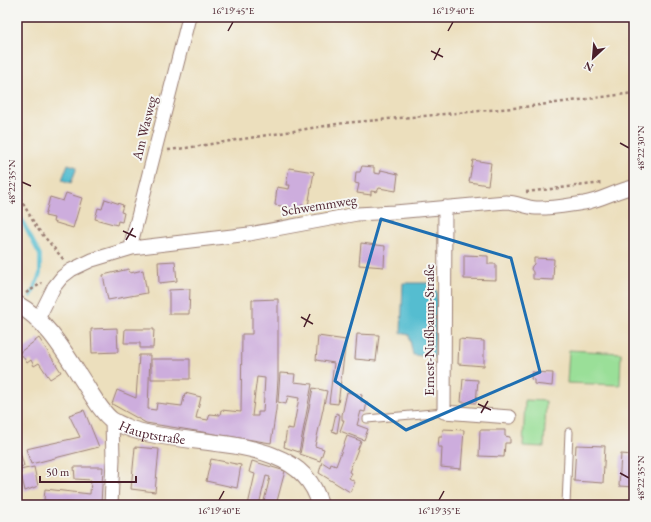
<svg xmlns="http://www.w3.org/2000/svg" width="651" height="522" viewBox="0 0 651 522" font-family="'EB Garamond',serif">
<rect width="100%" height="100%" fill="#f6f6f2"/>
<filter id="ink" filterUnits="userSpaceOnUse"><feTurbulence type="fractalNoise" baseFrequency=".025" numOctaves="2"/><feDisplacementMap in="SourceGraphic" scale="8" xChannelSelector="R" yChannelSelector="G"/><feConvolveMatrix kernelMatrix="1 2 1 2 8 2 1 2 1" color-interpolation-filters="sRGB"/></filter>
<filter id="wash" filterUnits="userSpaceOnUse"><feTurbulence type="fractalNoise" baseFrequency=".012" numOctaves="4" result="noise"/><feDisplacementMap in="SourceGraphic" scale="16" xChannelSelector="R" yChannelSelector="G"/><feGaussianBlur stdDeviation="0.9" result="paint"/><feColorMatrix in="noise" values="0 0 0 0 0 0 0 0 0 0 0 0 0 0 0 0 0 1.4 0 .05"/><feComposite in="paint" operator="in"/></filter>
<g filter="url(#wash)">
<rect width="100%" height="100%" fill="#ecdfbd"/>
<path fill="#9adf98" stroke="#727f62" d="M569,350L621,353L620,385L567,383Z
M525,400L546,401L544,447L523,446Z"/>
<path fill="#54bdd0" stroke="#4f6e7e" d="M68,164L77,167L71,183L62,180Z
M403,283H432L437,292L434,357L413,355L409,335L401,333Z"/>
<g fill="none" stroke-linecap="round" stroke-linejoin="round">
<path stroke="#54bdd0" stroke-width="4" d="M17,211L40,255V274L31,296"/>
</g>
<g id="blocks">
<path fill="#cdaddd" fill-rule="evenodd" d="M473,160L491,163L488,185L469,182Z
M362,166L374,167V173L380,174L381,170L398,174L396,191L379,188L377,192L371,191V195L357,193L359,184L355,183L356,172H360Z
M289,168L314,172L308,206L301,205L300,209L275,205L277,187L289,189L290,185H286Z
M66,193L82,198L73,228L53,222L54,218L45,216L50,197L63,201Z
M105,199L123,205L121,212L124,213L122,222L118,221L117,225L95,219L98,208L102,209Z
M361,243L385,246L384,267L359,265Z
M464,255L488,256V264H496V280L464,279Z
M534,258L554,259L553,280L533,279V272L531,269L532,266L534,264Z
M175,261L177,281L159,283L158,262Z
M129,269L130,273L143,270L147,293L108,300L103,275Z
M190,289L189,314H169V290Z
M278,299V379L276,410L271,443L146,423L112,404L117,390L136,398L139,355H150L148,409L156,410L157,403L182,406L185,393L201,397L196,418L208,420L210,414L220,415L221,410L241,412L242,334H252V300ZM257,377L265,378L263,412H258V416H252Z
M117,328L118,352L92,353L91,329Z
M125,329H154L153,348H140V343H124Z
M357,334L379,335L376,361L355,359Z
M318,336L346,340L338,404L329,403L334,363L316,360Z
M39,338L61,372L50,379L39,363L34,366L31,360L27,363L20,352Z
M459,339L484,341V366L458,364Z
M151,359H190V379H151Z
M532,372L553,373L552,386L534,384V380L531,379Z
M280,373L295,374L294,382L312,384L299,452L284,447L287,428L293,429L299,398L288,396L286,404L278,402Z
M463,379L478,380L476,403L461,402Z
M313,388L327,391L315,446L324,449L320,461L300,454Z
M347,392L362,395L361,401L367,402L365,412L361,411L357,425L368,429L364,440L340,431L344,420H342V415Z
M84,410L99,447L31,464L26,449L80,437L69,415Z
M336,413L340,415L337,433L332,431Z
M443,429L464,430L461,469L441,467L442,447H438L439,437H442Z
M480,430H505V436L510,437V443H505L504,457L479,456Z
M347,436L361,441L349,472L352,473L349,478L355,482L350,492L319,473L322,462L330,467L331,464L336,466Z
M17,441L24,466L17,467Z
M576,445L605,446L603,483L574,481Z
M135,447L159,449L155,492L131,489Z
M621,454L634,455V487L619,486Z
M211,459L241,465L237,488L206,481Z
M252,461L285,471L276,505H263L270,477L266,476L259,505H248L255,474L249,472Z
M34,467L38,486L25,491L20,470Z
M74,467H103L101,505H90L44,500L45,489L90,494L91,480L75,479Z
M576,502L591,504L590,505H576Z"/>
</g>
</g>
<g filter="url(#ink)">
<use href="#blocks" fill-opacity="0" stroke="#9b7f74" stroke-width="1"/>
<g fill="none" stroke-linecap="round" stroke-linejoin="round">
<g stroke="#9b7f74" stroke-width="9">
<path id="service" d="M367,419L444,412
M566,505L569,432"/>
</g>
<g stroke="#9b7f74" stroke-width="15">
<path id="minor" d="M445,207L444,412L510,417
M132,248V240L189,17
M38,319L54,287L62,277L71,270L92,260L132,248L249,234L357,214L395,212L506,202C516,202 525,207 536,208C551,209 569,205 584,203C602,200 617,190 634,187
M111,505L113,459L112,420"/>
</g>
<g stroke="#9b7f74" stroke-width="18">
<g id="tertiary">
<path id="s1" d="M17,304C48,321 66,355 85,384C92,395 102,413 112,420C116,423 122,425 126,427C182,450 302,429 320,505"/>
</g>
</g>
<path stroke="#9b7f74" stroke-width="2.5" stroke-dasharray="3 3" stroke-linecap="butt" d="M168,150L186,148L344,123L524,107L634,93
M526,192L602,183
M17,193L37,228L64,260
M26,293L42,283"/>
<use href="#service" stroke="#fff" stroke-width="7"/>
<use href="#minor" stroke="#fff" stroke-width="13"/>
<use href="#tertiary" stroke="#fff" stroke-width="16"/>
</g>
</g>
<path fill="none" stroke="#1f6fb2" stroke-width="3" stroke-linejoin="round" d="M381,219L511,258L540,372L406,430L335,381Z"/>
<path fill="none" stroke="#4a1f2b" stroke-width="1.5" d="M228,31L233,22M448,31L453,22M431,51L443,57M434,60L440,48M620,143L629,148M22,182L31,186M123,231L136,237M126,240L133,228M301,317L313,324M304,327L310,314M478,404L491,410M481,413L488,401M620,473L629,478M219,500L224,491M439,500L444,491"/>
<g text-anchor="middle" stroke-width="4" stroke-linejoin="round" paint-order="stroke">
<g font-size="14" fill="#4a1f2b" stroke="#f6f6f2">
<text transform="translate(144 128) rotate(-76)" y="5">Am Wasweg</text>
<text transform="translate(319 205) rotate(-9)" y="5">Schwemmweg</text>
<text transform="translate(429 330) rotate(-90)" y="5">Ernest-Nußbaum-Straße</text>
<text dy="5" stroke="none"><textPath href="#s1" startOffset="194">Hauptstraße</textPath></text>
</g>
</g>
<rect width="651" height="522" fill="none" stroke="#f6f6f2" stroke-width="44"/>
<g transform="translate(593 58) rotate(206)" stroke="#f6f6f2" stroke-width="3" paint-order="stroke">
<path d="M0-3L7 15L0 10L-7 15Z" fill="#4a1f2b"/>
<text y="-6" font-size="11" font-weight="bold" text-anchor="middle" fill="#4a1f2b">N</text>
</g>
<path d="M40 476v6h96v-6" fill="none" stroke="#4a1f2b" stroke-width="2"/>
<text x="46" y="476" font-size="12" fill="#4a1f2b" stroke="#f6f6f2" stroke-width="3" paint-order="stroke">50 m</text>
<rect x="22" y="22" width="607" height="478" fill="none" stroke="#4a1f2b" stroke-width="1.5"/>
<g font-size="10" text-anchor="middle" fill="#4a1f2b">
<text x="233" y="14">16°19'45"E</text>
<text x="453" y="14">16°19'40"E</text>
<text transform="translate(640 148) rotate(-90)" y="4">48°22'30"N</text>
<text transform="translate(11 182) rotate(-90)" y="4">48°22'35"N</text>
<text transform="translate(640 478) rotate(-90)" y="4">48°22'35"N</text>
<text x="219" y="514">16°19'40"E</text>
<text x="439" y="514">16°19'35"E</text>
</g>
</svg>
